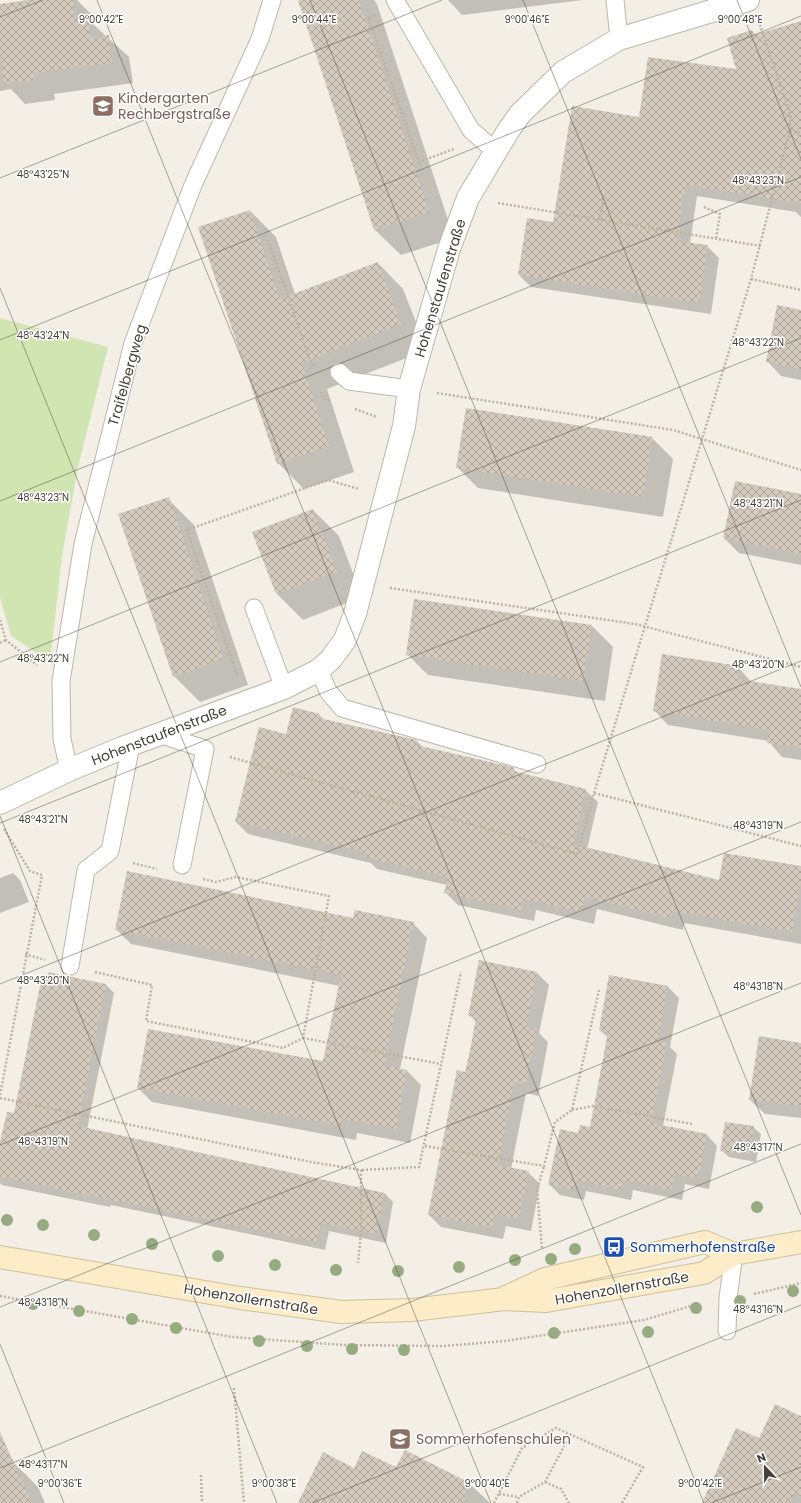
<svg xmlns="http://www.w3.org/2000/svg" width="801" height="1503" viewBox="0 0 801 1503" font-family="Poppins,sans-serif">
<defs>
<pattern id="building-cross-hatch" width="8" height="8" patternUnits="userSpaceOnUse"><rect width="8" height="8" fill="#d4cabd"/><path d="M0 0l8 8M0 8l8-8" fill="none" stroke="#aea59a"/></pattern>
</defs>
<rect width="100%" height="100%" fill="#f3efe7"/>
<path fill="#d0e5b2" d="M0,318L108,347L78,467L62,556L50,662L11,636L0,598Z"/>
<path fill="#0003" d="M36,0H77L93,16L94,25L129,57L133,83L54,94L55,100L25,104L11,89L0,91V5Z
M299,0H374L377,4L454,238L401,255L375,230Z
M448,0H583L462,15Z
M801,22V217L796,212L697,196L690,244L707,246L719,258L711,314L531,287L519,275L554,223L640,118L737,70L752,31L756,36Z
M250,211L276,237L295,294L378,263L403,289L427,350L327,389L354,472L304,489L278,463Z
M801,311V380L781,376L767,361Z
M652,438L673,459L663,517L478,488L457,467Z
M801,495V565L739,553L724,538Z
M168,499L194,525L248,685L200,702L174,676Z
M313,510L339,536L362,597L303,620L277,594L253,532Z
M415,600L592,626L613,647L605,701L428,675L407,654Z
M738,667L752,683L801,690V760L782,757L768,741L668,725L654,710Z
M319,715L325,720L417,741L423,748L513,769L518,773L585,790L598,802L587,849L720,882L801,867V944L684,923L683,930L597,909L594,924L536,910L534,921L458,905L445,892L447,885L377,869L371,863L248,834L236,822L287,735Z
M13,873L20,880L29,902L0,913V878Z
M354,919L413,923L427,938L400,1069L406,1070L421,1085L410,1143L357,1133L356,1140L152,1102L138,1088L324,1063L340,986L131,944L116,929Z
M537,973L549,985L539,1033L548,1042L538,1096L526,1093L511,1169L528,1172L540,1184L531,1231L506,1226L503,1239L441,1227L429,1215L466,1073L476,1022L470,1015Z
M610,976L668,987L679,998L670,1047L677,1054L663,1126L707,1135L717,1146L709,1189L685,1184L682,1200L633,1190L631,1200L586,1191L584,1200L560,1195L549,1184L578,1135L591,1128L608,1038L600,1030Z
M105,984L114,993L87,1130L384,1193L393,1202L386,1243L329,1231L325,1250L111,1205L110,1207L2,1185L0,1183V1147L15,1114Z
M801,1044V1118L765,1114L750,1100Z
M753,1127L761,1134L756,1162L729,1157L721,1150Z
M801,1417V1503H703L759,1439Z
M12,1461L38,1487L45,1503H0V1466Z
M354,1469H396L471,1485L490,1503H299Z"/>
<path fill="url(#building-cross-hatch)" d="M28,0H73L76,19L88,17L90,38L109,35L112,63L34,73L35,80L4,84L0,55V4Z
M298,0H359L429,212L374,230Z
M801,21V203L685,185L677,241L708,245L699,303L518,275L527,218L553,222L572,106L639,117L648,57L736,69L727,38L752,30L754,35Z
M250,210L280,299L378,262L401,324L302,363L329,446L277,464L198,227Z
M777,305L801,310V369L766,362Z
M466,408L653,437L643,497L456,468Z
M735,481L801,494V554L723,538Z
M169,497L223,659L173,677L118,514Z
M313,509L337,572L276,594L252,532Z
M414,599L592,625L584,681L406,655Z
M662,654L739,666L737,679L801,689V748L767,743L769,730L653,711Z
M293,707L320,714L319,718L417,740L416,745L512,767L514,768L513,771L586,789L573,844L719,880L724,853L801,866V881L792,932L672,911L670,918L585,897L581,912L524,899L521,910L444,893L448,877L364,857L365,852L235,822L259,727L286,734Z
M127,871L353,918L355,910L414,922L384,1065L407,1070L396,1129L343,1119L342,1126L137,1088L148,1029L323,1061L341,975L115,930Z
M479,960L537,972L526,1027L537,1029L526,1084L514,1082L498,1165L529,1171L519,1219L494,1214L492,1228L428,1215L457,1070L465,1072L471,1046L476,1017L468,1016Z
M48,972L106,984L78,1126L384,1193L377,1234L321,1223L316,1242L0,1177V1142L7,1112L14,1113L41,981L46,982Z
M609,975L668,986L658,1041L667,1043L651,1123L707,1134L698,1179L675,1174L671,1190L623,1180L621,1190L576,1180L574,1190L548,1185L560,1129L578,1133L580,1125L590,1127L608,1032L599,1030Z
M759,1036L801,1043V1106L749,1100Z
M725,1122L754,1126L749,1155L720,1151Z
M775,1404L801,1416V1496L794,1493L790,1503H702L736,1428L759,1438Z
M0,1432L32,1503H0Z
M405,1450L472,1484L462,1503H298L323,1452L354,1468L362,1451L396,1467Z"/>
<g fill="none" stroke-linecap="round" stroke-linejoin="round">
<g stroke="#beb6aa" stroke-width="19">
<path id="lane" d="M395,0L471,130L495,151
M615,0L619,39
M339,372L349,381L409,389
M254,608L284,688
M319,670L328,691L342,708L537,764
M159,734L205,749L182,865
M69,770L62,739L61,681L83,544L133,343L193,185L260,39L272,0
M70,966L86,870L110,851L131,745
M727,1331L728,1298L734,1254"/>
</g>
<g stroke="#beb6aa" stroke-width="24">
<path id="street" d="M0,803L69,770L122,748L284,688L319,670L331,659L345,640L355,614L404,426L409,389L449,249L468,198L508,131L520,114L563,72L619,39L748,0"/>
</g>
<g stroke="#d0bf99" stroke-width="24">
<path id="secondary" d="M0,1257L240,1298L341,1312L412,1310L504,1299L546,1301L704,1273L734,1254L801,1242
M506,1297L545,1279L705,1242L734,1254"/>
</g>
<path stroke="#bfb19c" stroke-width="2.5" stroke-dasharray="2 2" stroke-linecap="butt" d="M375,15L368,17L419,162L454,149
M790,130L801,133
M498,203L761,246
M704,207L720,214L716,239
M599,220L604,196
M268,240L313,368
M751,279L801,290
M321,392L324,399L331,401
M437,393L673,430L801,470
M355,409L377,417
M390,588L635,624L801,667
M0,620L6,640L37,665
M0,643L6,640
M237,675L187,530L328,480L359,489
M230,757L577,854L594,793L801,846
M594,793L751,279L790,130L791,116L760,25
M133,863L157,869
M25,954L45,960
M95,972L152,985L146,1021L283,1048L303,1038L329,896L236,877L216,882L203,879
M303,1038L441,1064
M0,1095L42,875L30,871L4,829
M0,1098L311,1162L361,1170V1232L358,1263
M572,1110L593,1106L692,1124
M425,1146L544,1166L555,1122L572,1110L599,990
M362,1170L419,1167L461,972
M542,1248L537,1190L544,1166
M754,1294L801,1283
M0,1296L232,1337L344,1345L443,1346L505,1341L644,1320L694,1305
M234,1388L244,1503
M201,1475L202,1503
M545,1482L561,1489L569,1503
M499,1494L519,1497
M494,1503L522,1448L556,1428L643,1467L622,1503
M517,1503L519,1497L545,1482L570,1435"/>
<use href="#lane" stroke="#fff" stroke-width="17"/>
<use href="#street" stroke="#fff" stroke-width="22"/>
<use href="#secondary" stroke="#fcedc8" stroke-width="22"/>
</g>
<g fill="#97ab81">
<circle cx="757" cy="1207" r="6"/>
<circle cx="7" cy="1220" r="6"/>
<circle cx="43" cy="1225" r="6"/>
<circle cx="94" cy="1235" r="6"/>
<circle cx="152" cy="1244" r="6"/>
<circle cx="575" cy="1249" r="6"/>
<circle cx="218" cy="1256" r="6"/>
<circle cx="551" cy="1259" r="6"/>
<circle cx="515" cy="1260" r="6"/>
<circle cx="275" cy="1265" r="6"/>
<circle cx="459" cy="1267" r="6"/>
<circle cx="336" cy="1270" r="6"/>
<circle cx="398" cy="1271" r="6"/>
<circle cx="793" cy="1291" r="6"/>
<circle cx="740" cy="1301" r="6"/>
<circle cx="33" cy="1304" r="6"/>
<circle cx="696" cy="1308" r="6"/>
<circle cx="79" cy="1311" r="6"/>
<circle cx="132" cy="1319" r="6"/>
<circle cx="176" cy="1328" r="6"/>
<circle cx="648" cy="1332" r="6"/>
<circle cx="554" cy="1333" r="6"/>
<circle cx="259" cy="1341" r="6"/>
<circle cx="307" cy="1346" r="6"/>
<circle cx="352" cy="1349" r="6"/>
<circle cx="404" cy="1350" r="6"/>
</g>
<path fill="none" stroke="#453f37" stroke-width="1" stroke-opacity="0.45" d="M97,0L704,1503M310,0L801,1215M523,0L801,687M737,0L801,159M0,17L43,0M0,178L442,0M0,288L491,1503M0,340L801,16M0,501L801,177M0,662L801,338M0,816L277,1503M0,823L801,500M0,984L801,661M0,1145L801,822M0,1307L801,983M0,1344L64,1503M0,1468L801,1144M312,1503L801,1305M711,1503L801,1467"/>
<defs>
<g id="school-square" transform="scale(1.15)"><rect x="-9" y="-9" width="18" height="18" rx="4" fill="#8d6e63" stroke="#fff"/><path d="M0-5L7-2L0 1L-7-2ZM-4 1L0 2.5L4 1V4Q0 6-4 4Z" fill="#fff"/></g>
<g id="bus-square" transform="scale(1.15)"><rect x="-9" y="-9" width="18" height="18" rx="4" fill="#1a4fb4" stroke="#fff"/><path d="M-5-6H5V4H4V6H2V4H-2V6H-4V4H-5ZM-3.5-4V0h7V-4ZM-3.5 1.2v1.5H-2V1.2ZM2 1.2v1.5H3.5V1.2Z" fill="#fff"/></g>
</defs>
<g fill-rule="evenodd">
<use href="#school-square" x="103" y="106"/>
<use href="#bus-square" x="614" y="1247"/>
<use href="#school-square" x="400" y="1439"/>
</g>
<g text-anchor="middle" stroke-width="3" stroke-linejoin="round" paint-order="stroke">
<g font-size="14" fill="#785e54" stroke="#fff" text-anchor="start">
<text x="118" y="103">Kindergarten<tspan x="118" dy="16">Rechbergstraße</tspan></text>
<text x="416" y="1444">Sommerhofenschulen</text>
</g>
<g font-size="14" fill="#453f37" stroke="#fff">
<text transform="translate(440 288) rotate(-73)" y="5">Hohenstaufenstraße</text>
<text transform="translate(127 375) rotate(-74)" y="5">Traifelbergweg</text>
<text transform="translate(159 735) rotate(-21)" y="5">Hohenstaufenstraße</text>
<text transform="translate(622 1288) rotate(-10)" y="5">Hohenzollernstraße</text>
<text transform="translate(251 1299) rotate(9)" y="5">Hohenzollernstraße</text>
</g>
<g font-size="14" fill="#164399" stroke="#fff" text-anchor="start">
<text x="630" y="1252">Sommerhofenstraße</text>
</g>
</g>
<g font-size="10" text-anchor="middle" fill="#453f37" stroke="#fff" stroke-width="3" stroke-linejoin="round" paint-order="stroke">
<text x="101" y="23">9°00'42"E</text>
<text x="314" y="23">9°00'44"E</text>
<text x="527" y="23">9°00'46"E</text>
<text x="740" y="23">9°00'48"E</text>
<text x="43" y="178">48°43'25"N</text>
<text x="758" y="184">48°43'23"N</text>
<text x="43" y="339">48°43'24"N</text>
<text x="758" y="346">48°43'22"N</text>
<text x="43" y="501">48°43'23"N</text>
<text x="758" y="507">48°43'21"N</text>
<text x="43" y="662">48°43'22"N</text>
<text x="758" y="668">48°43'20"N</text>
<text x="43" y="823">48°43'21"N</text>
<text x="758" y="829">48°43'19"N</text>
<text x="43" y="984">48°43'20"N</text>
<text x="758" y="990">48°43'18"N</text>
<text x="43" y="1145">48°43'19"N</text>
<text x="758" y="1151">48°43'17"N</text>
<text x="43" y="1306">48°43'18"N</text>
<text x="758" y="1313">48°43'16"N</text>
<text x="43" y="1468">48°43'17"N</text>
<text x="60" y="1487">9°00'36"E</text>
<text x="274" y="1487">9°00'38"E</text>
<text x="487" y="1487">9°00'40"E</text>
<text x="700" y="1487">9°00'42"E</text>
</g>
<g transform="translate(765 1467) rotate(338)" stroke="#ffffff" stroke-width="3" paint-order="stroke">
<path d="M0-3L7 15L0 10L-7 15Z" fill="#453f37"/>
<text y="-6" font-size="11" font-weight="bold" text-anchor="middle" fill="#453f37">N</text>
</g>
</svg>
